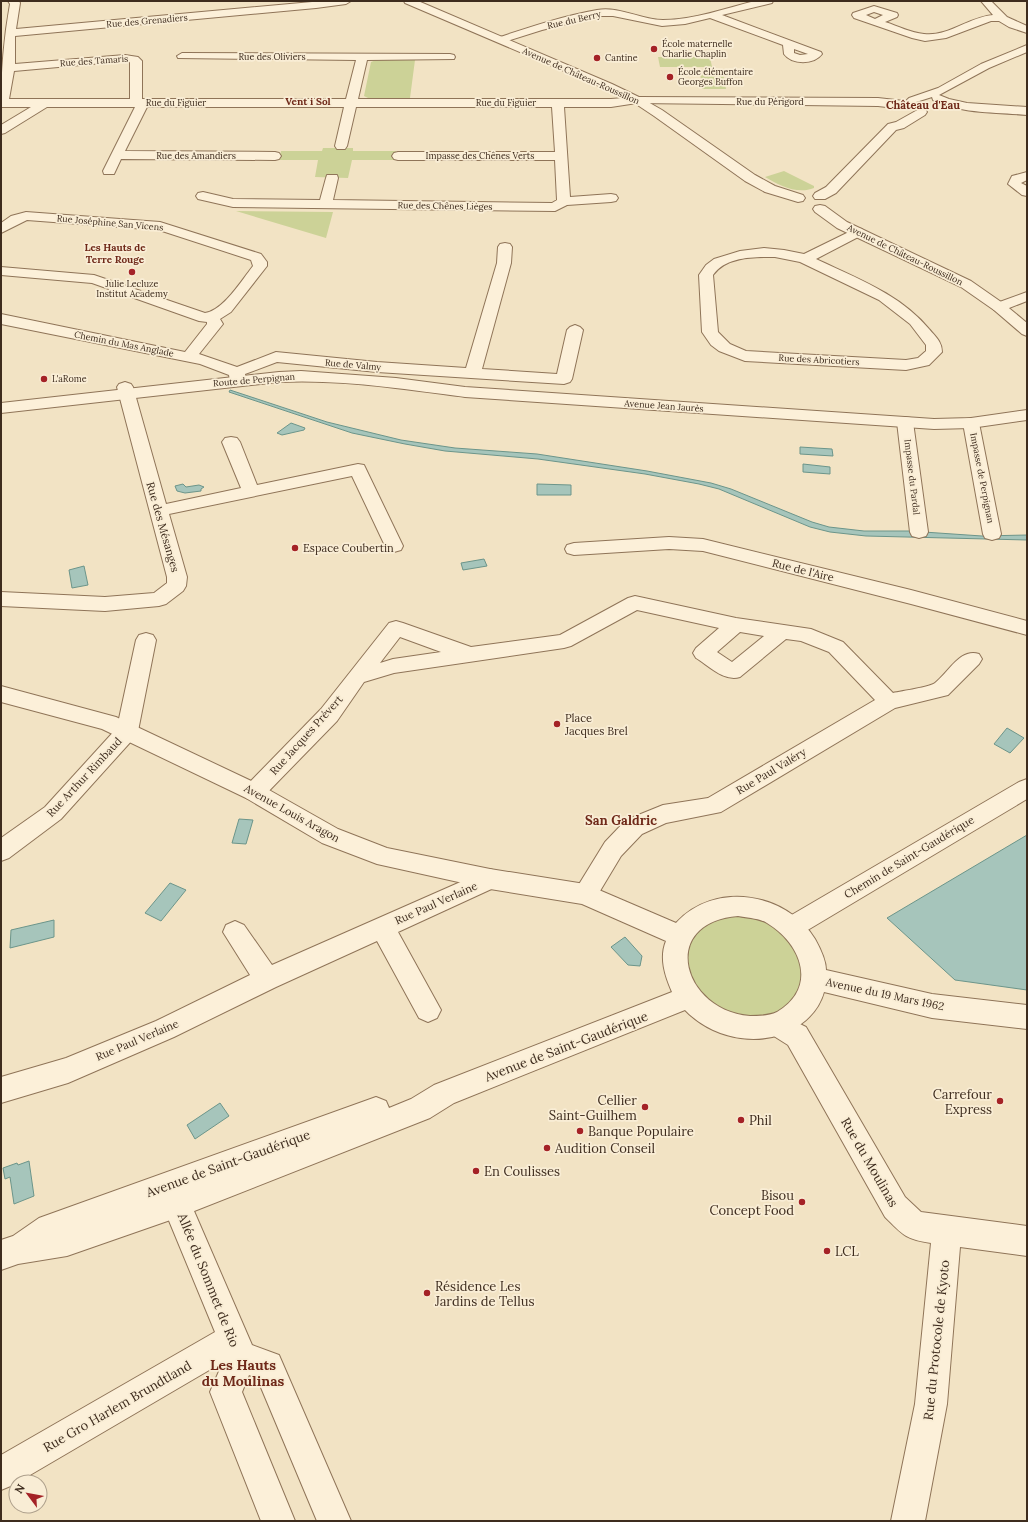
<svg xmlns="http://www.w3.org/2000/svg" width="1028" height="1522" viewBox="0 0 1028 1522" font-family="Lora,serif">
<rect width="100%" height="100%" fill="#f2e3c4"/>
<path fill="#ccd297" d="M658,57H710L712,67H660Z
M376,60H415L410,98H368L364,96L371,62Z
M700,72L723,73L726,89H702Z
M323,148H353V151H396L395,160H352L348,178L315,177L318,160H279L281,151H322Z
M784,171L814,186V188C797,195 779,185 765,177Z
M236,211L333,212L326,238Z
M724,907L792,927L812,993L755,1029L688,997L681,936Z"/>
<path fill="#a6c5bb" stroke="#6c958a" d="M230,390L327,422L401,440L455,448L537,454L647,471L711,483L731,489L812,522L829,527L864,531H909L982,536L1027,535V540L866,536L830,532L810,527L719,489L699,484L645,474L538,459L445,451L405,444L352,433L229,392Z
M291,423L305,428L304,430L282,435L277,433Z
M800,447L832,449L833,456L800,454Z
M803,464L830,467V474L803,472Z
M183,484L186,487L199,485L204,487L201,489V491L185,493L177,491L175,486Z
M537,484L571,485V495H537Z
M484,559L487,566L463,570L461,563Z
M84,566L88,585L72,588L69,570Z
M1007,728L1024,738L1010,753L994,744Z
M239,819L253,820L246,844L232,843Z
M1027,835V990L955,980L887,918Z
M170,883L186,890L161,921L145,913Z
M54,920V937L10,948L11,930Z
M625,937L642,956L640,966L628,965L611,947Z
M220,1103L229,1116L195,1139L187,1125Z
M29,1161L34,1196L14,1204L10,1177L5,1179L3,1168L17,1163L18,1165Z"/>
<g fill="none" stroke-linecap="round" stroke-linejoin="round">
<g stroke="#8f7458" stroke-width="2">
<path id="minor" d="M8,1H19L20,3L16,29L323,1H351L346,4L316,8L15,36V64L125,55L138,57L142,61V99H346L356,60L178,58L177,56L182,53L450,54L454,55L455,57L454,59L367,60L358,99H611L637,97L878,98L904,101L908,103L910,105L908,107L904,109L878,106L637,103L611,107H564L570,197L611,194L616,195L618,198L616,201L611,202L567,205L555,211L233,207L198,199L196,196L198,193L203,192L233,199L320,200L326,178L327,175H337L338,178L333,200L552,203L557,200L555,160H398L394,159L392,156L394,153L398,152H555L552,107H356L347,146L345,149H337L335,146L344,107H147L125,151L275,152L279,153L281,156L279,159L275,160L121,159L114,174H104L103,171L135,107H47L5,133L1,134V125L31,107H1C1,72 4,37 10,4ZM125,61L130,62V99H9L14,71Z
M755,1H773L772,3L722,15L821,52L822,54C814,65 792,65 784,54L783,45L710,18L685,24L662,26L613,16H598L542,30L501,43L496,40L497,38C530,27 563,16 597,10C620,6 641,20 663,20C694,20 726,8 755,1ZM794,49L808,54L800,55L794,53Z
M981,1H991L1007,17L1027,26V33L1009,27L999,21H991L946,38L925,41L912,38L854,18L852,15L853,13L874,6L897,13L898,15L897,17L885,22C898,26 911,33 924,34C948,37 969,17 993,15ZM874,12L883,15L875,19L866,15Z
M1027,45V52L989,68L939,95L949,99L967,103L1027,107V115C996,112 961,114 933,100L932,97L913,103L909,102L907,100L909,98L938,88L981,64Z
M921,108L925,109L927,112L925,115L904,128L896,130L836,193L825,199H815L813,196L815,193L826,187L888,124L896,122Z
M1027,172V180L1021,183L1027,186V196L1022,195L1008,184L1012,176Z
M26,212L160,222L261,254L267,262V266L231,312L220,319L223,324L199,354L237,367L276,352L377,362L466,368L497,263L498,247L500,244L505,243L510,244L512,247L511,263L482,369L557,374L567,330L570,327L575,325L580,327L583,330L572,379L570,382L564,384L377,372L277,362L245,374L246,381L244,384L238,386L232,384L230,381L229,375L200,364L1,324V314L185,352L207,324V322L199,321L92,283L1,275V267L94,275L205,313C223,311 242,280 253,266L251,260L159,230L27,220L1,233V223L11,216Z
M857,228L862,229L864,232L862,235L816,259C856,278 900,294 929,329C936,337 942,342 942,352L929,365L906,370L745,361L719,351L711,345L702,332L699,275L706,265L714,259L740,251L764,248L784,250L804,254ZM775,257L800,262L879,300L910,324L926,345V351L918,358L906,360L746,351L730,344L718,332L713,275C726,256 755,257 775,257Z
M1027,292V301L1004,310L999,311L994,310L992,307L994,304Z
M125,382L131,384L133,387L166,504L241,488L222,442L225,438L231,437L237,438L240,442L257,485L358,464L364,465L403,546L401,550L394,552L387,550L352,476L169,514L187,577L186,586L183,591L166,604L159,606L105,611L1,606V592L105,597L154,593L167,583V577L117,387L119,384Z
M905,417L911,418L913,422L928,532L926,536L919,538L912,536L910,532L897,422L899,418Z
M971,418L977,419L979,423L1001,534L999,538L992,540L985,538L983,534L963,423L965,419Z
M669,537L703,539L911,590L1027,621V635L911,604L703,551L669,549L574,555L567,553L565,549L567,545L574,543Z
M635,596L736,618L811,629L843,642L893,693C902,691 930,687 935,683C949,672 960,648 979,654L982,659L979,664L948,695L895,708L721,812L666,823L642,834L621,856L594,901L585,904L576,901L573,894L605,842L626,820L663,805L708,798L875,700L829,652L801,641L786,639L740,677C724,682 709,666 696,658L693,653L696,648L719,628L637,610L571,646L564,648L394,673L364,682L337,721L262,798L254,801L246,798L243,792L246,786L321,709L389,623L396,621L403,623L471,647L560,635L628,598ZM740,632L764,636L732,662L717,652ZM400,637L441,652L393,659L380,663Z
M146,633L153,635L156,640L138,731L135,737L61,819L9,858L1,861V838L45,807L117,728L136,640L139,635Z
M1027,779V799L801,934L792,938L783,934L780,927L783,920L1019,782Z
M490,869L498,872L502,879L498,886L398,932L441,1010L437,1018L428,1022L419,1018L377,941L276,987L174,1037L68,1083L1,1103V1077L66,1058L156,1021L250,975L223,932L226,925L235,921L244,925L272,965Z
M778,1013L806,1027L905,1197L921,1212L1027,1226V1256L960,1247L947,1404L925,1521H891L915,1404L931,1243C905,1239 903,1235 885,1217L788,1045L769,1033L765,1025L769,1017Z
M179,1189L189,1193L194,1211L252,1345L279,1355L351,1521H317L257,1378L249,1375L242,1392L295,1521H261L210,1392L223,1362L13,1485L1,1490V1455L215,1332L165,1211V1203L169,1193Z"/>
</g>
<g stroke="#8f7458" stroke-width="2">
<path id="tertiary" d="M404,1H418L612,84L641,98L662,110L755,175L775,186L803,195L805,198L803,201L798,202L765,192L745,181L654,116L633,102L604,88L405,3Z
M820,205L825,206L847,222L971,281L1004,304L1027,323V336L1022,334L994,310L961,287L837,228L815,212L813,209L815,206Z
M301,371L396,378L465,387L934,419L971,418L1027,410V420L971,428L934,429L465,397C404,389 341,379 279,382L1,413V403L279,372Z
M1,686L116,717L262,786L338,829L387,848L490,869L585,884L676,923C714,881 787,892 815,939C820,948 826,960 826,970L932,994L1027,1005V1029L932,1018L824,992C820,1006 812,1016 801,1024C765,1050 714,1040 685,1010L454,1103L430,1118L179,1217L67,1256L18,1264L1,1270V1240L13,1236L39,1218L376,1097L386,1101L389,1108L411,1099L434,1085L672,992C665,976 659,958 666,941L582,904L490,889L377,864L322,843L246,798L102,729L1,702ZM738,916C747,918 759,918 767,923C802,944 818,988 777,1012C769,1016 758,1016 750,1016C683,1011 657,923 738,916Z"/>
</g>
<use href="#minor" fill="#fcf0d9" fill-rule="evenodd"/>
<use href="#tertiary" fill="#fcf0d9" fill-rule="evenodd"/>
</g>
<g fill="#a42226" stroke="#f9edd5" stroke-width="1.5">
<circle cx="654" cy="49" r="4"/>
<circle cx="597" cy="58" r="4"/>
<circle cx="670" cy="77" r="4"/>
<circle cx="132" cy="272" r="4"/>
<circle cx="44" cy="379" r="4"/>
<circle cx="295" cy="548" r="4"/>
<circle cx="557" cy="724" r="4"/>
<circle cx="1000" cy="1101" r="4"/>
<circle cx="645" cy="1107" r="4"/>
<circle cx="741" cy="1120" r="4"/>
<circle cx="580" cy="1131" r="4"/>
<circle cx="547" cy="1148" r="4"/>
<circle cx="476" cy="1171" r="4"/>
<circle cx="802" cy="1202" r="4"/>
<circle cx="827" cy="1251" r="4"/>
<circle cx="427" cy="1293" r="4"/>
</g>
<g text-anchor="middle" stroke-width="3.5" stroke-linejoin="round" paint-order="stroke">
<g font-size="9" fill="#3e2c1e" stroke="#f9edd5">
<text transform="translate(574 20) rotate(-13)" y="3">Rue du Berry</text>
<text transform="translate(147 21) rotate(-5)" y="3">Rue des Grenadiers</text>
<text x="272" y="60">Rue des Oliviers</text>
<text transform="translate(94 61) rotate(-4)" y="3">Rue des Tamaris</text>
<text transform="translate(581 76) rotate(24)" y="3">Avenue de Château-Roussillon</text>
<text x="770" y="105">Rue du Périgord</text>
<text x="176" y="106">Rue du Figuier</text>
<text x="506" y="106">Rue du Figuier</text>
<text x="196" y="159">Rue des Amandiers</text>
<text x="480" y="159">Impasse des Chênes Verts</text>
<text transform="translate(445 206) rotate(1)" y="3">Rue des Chênes Lièges</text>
<text transform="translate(110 223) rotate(5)" y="3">Rue Joséphine San Vicens</text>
<text transform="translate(905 255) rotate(26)" y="3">Avenue de Château-Roussillon</text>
<text transform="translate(124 344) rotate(11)" y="3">Chemin du Mas Anglade</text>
<text transform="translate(819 360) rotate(3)" y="3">Rue des Abricotiers</text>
<text transform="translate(353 365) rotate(5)" y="3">Rue de Valmy</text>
<text transform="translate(254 380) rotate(-5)" y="3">Route de Perpignan</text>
<text transform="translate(664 406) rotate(4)" y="3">Avenue Jean Jaurès</text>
<text transform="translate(912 477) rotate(83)" y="3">Impasse du Pardal</text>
<text transform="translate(982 478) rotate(79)" y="3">Impasse de Perpignan</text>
</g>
<g font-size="9" fill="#3e2c1e" stroke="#f9edd5" text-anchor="start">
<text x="662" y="47">École maternelle<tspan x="662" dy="10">Charlie Chaplin</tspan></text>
<text x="605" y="61">Cantine</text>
<text x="678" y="75">École élémentaire<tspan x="678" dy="10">Georges Buffon</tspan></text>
<text x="132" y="287" text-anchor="middle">Julie Lecluze<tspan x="132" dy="10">Institut Academy</tspan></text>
<text x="52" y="382">L'aRome</text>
</g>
<g font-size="10" font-weight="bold" fill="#6f2919" stroke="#f9edd5">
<text x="308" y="105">Vent i Sol</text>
<text x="115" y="251">Les Hauts de<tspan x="115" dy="12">Terre Rouge</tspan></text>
</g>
<g font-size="11" font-weight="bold" fill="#6f2919" stroke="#f9edd5">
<text x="923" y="109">Château d'Eau</text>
</g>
<g font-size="11" fill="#3e2c1e" stroke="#f9edd5">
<text transform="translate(163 527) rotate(74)" y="4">Rue des Mésanges</text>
<text transform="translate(803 570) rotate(14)" y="4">Rue de l'Aire</text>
<text transform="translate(306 735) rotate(-48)" y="4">Rue Jacques Prévert</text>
<text transform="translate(771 771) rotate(-31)" y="4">Rue Paul Valéry</text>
<text transform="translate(84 777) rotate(-47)" y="4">Rue Arthur Rimbaud</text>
<text transform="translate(292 813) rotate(29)" y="4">Avenue Louis Aragon</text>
<text transform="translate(909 857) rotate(-31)" y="4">Chemin de Saint-Gaudérique</text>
<text transform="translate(436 903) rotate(-24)" y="4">Rue Paul Verlaine</text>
<text transform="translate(885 994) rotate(12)" y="4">Avenue du 19 Mars 1962</text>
<text transform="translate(137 1040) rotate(-23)" y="4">Rue Paul Verlaine</text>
</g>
<g font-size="11" fill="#3e2c1e" stroke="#f9edd5" text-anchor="start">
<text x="303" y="552">Espace Coubertin</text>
<text x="565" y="722">Place<tspan x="565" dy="13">Jacques Brel</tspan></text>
</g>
<g font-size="13" font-weight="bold" fill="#6f2919" stroke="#f9edd5">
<text x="621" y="825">San Galdric</text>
</g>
<g font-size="13" fill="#3e2c1e" stroke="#f9edd5">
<text transform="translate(566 1046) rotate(-21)" y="5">Avenue de Saint-Gaudérique</text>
<text transform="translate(870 1162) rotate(60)" y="5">Rue du Moulinas</text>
<text transform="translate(228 1163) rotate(-20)" y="5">Avenue de Saint-Gaudérique</text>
<text transform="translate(209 1280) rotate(68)" y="5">Allée du Sommet de Rio</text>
<text transform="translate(936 1340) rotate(-84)" y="5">Rue du Protocole de Kyoto</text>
<text transform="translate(117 1406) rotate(-30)" y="5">Rue Gro Harlem Brundtland</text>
</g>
<g font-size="13" fill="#3e2c1e" stroke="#f9edd5" text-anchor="start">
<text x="992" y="1099" text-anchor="end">Carrefour<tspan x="992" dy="15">Express</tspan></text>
<text x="637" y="1105" text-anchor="end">Cellier<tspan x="637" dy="15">Saint-Guilhem</tspan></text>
<text x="749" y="1125">Phil</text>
<text x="588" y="1136">Banque Populaire</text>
<text x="555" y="1153">Audition Conseil</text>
<text x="484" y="1176">En Coulisses</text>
<text x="794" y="1200" text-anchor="end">Bisou<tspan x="794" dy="15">Concept Food</tspan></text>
<text x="835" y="1256">LCL</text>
<text x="435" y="1291">Résidence Les<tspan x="435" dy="15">Jardins de Tellus</tspan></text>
</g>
<g font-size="14" font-weight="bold" fill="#6f2919" stroke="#f9edd5">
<text x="243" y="1370">Les Hauts<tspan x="243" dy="16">du Moulinas</tspan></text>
</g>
</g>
<rect width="1028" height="1522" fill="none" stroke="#3e2c1e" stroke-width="4"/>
<g transform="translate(28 1494) rotate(302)"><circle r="19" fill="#f9edd5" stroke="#aea08c"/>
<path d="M0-3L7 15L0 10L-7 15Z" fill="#a42226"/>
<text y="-6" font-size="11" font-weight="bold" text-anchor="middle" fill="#3e2c1e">N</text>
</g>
</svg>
